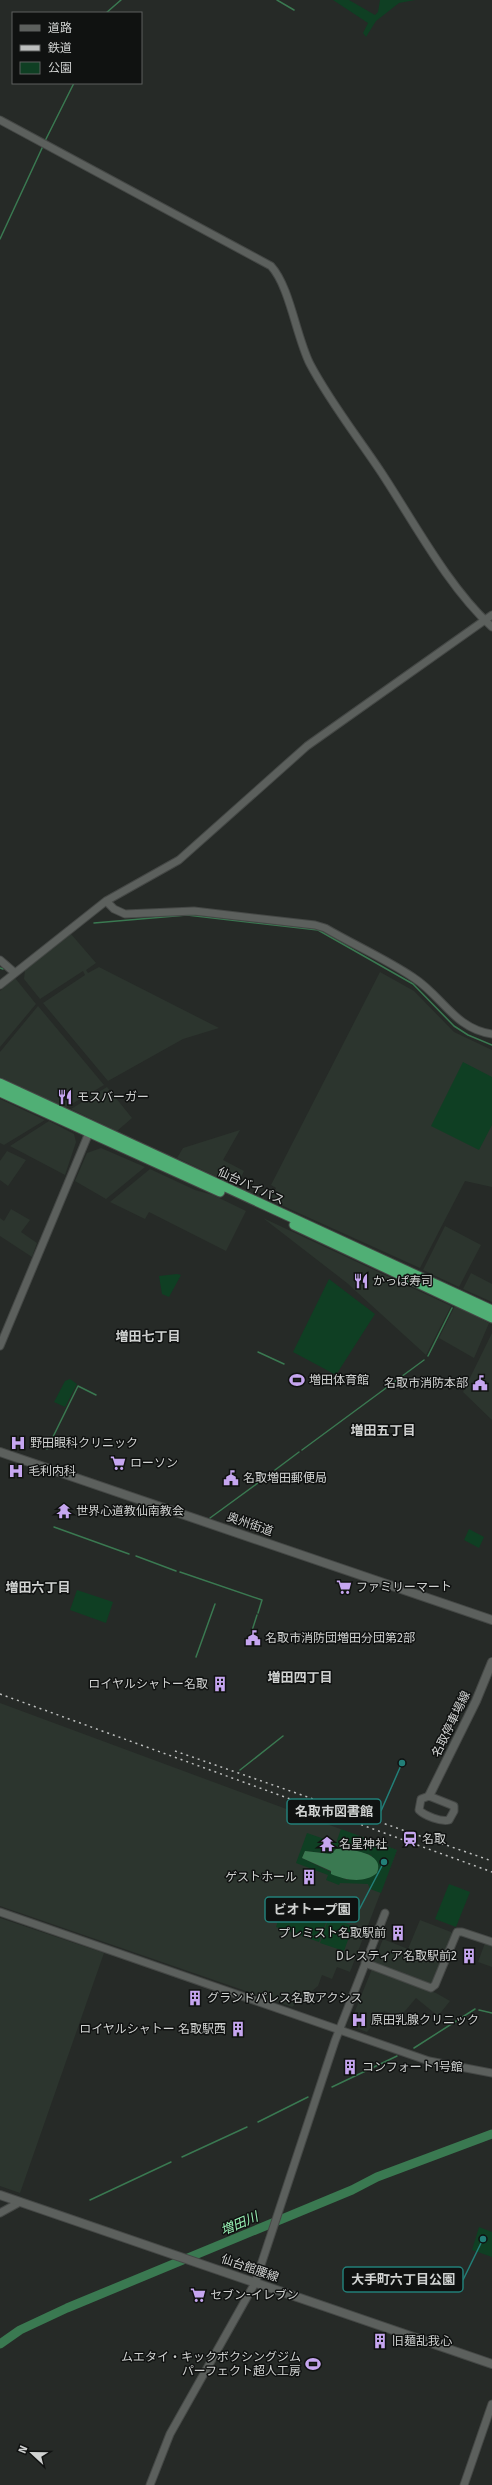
<svg xmlns="http://www.w3.org/2000/svg" width="492" height="2485" viewBox="0 0 492 2485" font-family="'Fira Sans','Noto Sans JP',sans-serif">
<rect width="100%" height="100%" fill="#262a27"/>
<path fill="#2c352e" d="M71,934L96,963L86,970L88,973L99,967L219,1028L183,1039L108,1081L43,1003L85,975L83,971L40,999L24,979L25,970Z
M380,972L414,991L454,1032L492,1050V1187L465,1181L420,1268L270,1200L276,1188L271,1185Z
M15,978L36,1004L0,1047V991Z
M38,1006L104,1085L65,1108L0,1077V1052Z
M107,1087L132,1118L117,1131L71,1109Z
M0,1099L45,1120L4,1145L0,1143Z
M49,1121L74,1134L76,1142L65,1175L10,1146Z
M240,1130L223,1160L244,1171L237,1186L177,1158L183,1148Z
M101,1148L145,1167L106,1199L75,1181L87,1153Z
M7,1151L26,1160L8,1186L0,1180V1161Z
M150,1169L195,1190L213,1195L246,1211L226,1251L149,1212L145,1219L110,1202Z
M11,1209L30,1220L21,1232L37,1243L32,1257L0,1236V1218L4,1221Z
M263,1218L451,1306L426,1355L347,1283Z
M445,1226L481,1245L459,1287L423,1270Z
M471,1273L492,1284V1302L463,1289Z
M455,1306L489,1323L474,1358L439,1338Z
M492,1333V1420L463,1392Z
M0,1703L397,1850L350,1972L337,1967L332,1979L322,1975L318,1986L292,2007L0,1906Z
M0,1918L104,1953L20,2193L0,2186Z
M420,1920L451,1932L452,1934L433,1982L429,1984L374,1962L383,1939L408,1949Z
M485,1943L492,1946V1967L478,1962Z
M372,1969L436,1993L450,2001L438,2016L416,1998L400,2017L384,2011L367,2032L353,2027L351,2021Z"/>
<path fill="#0f3f23" fill-rule="evenodd" d="M333,0H349L375,15L378,12L380,0H415L399,3L376,21L366,37L363,33L368,23Z
M463,1062L492,1077V1125L479,1150L431,1126Z
M177,1274L181,1275L169,1297L162,1294L159,1276Z
M329,1279L375,1314L336,1375L293,1352Z
M70,1379L77,1384L65,1407L54,1402L65,1381Z
M469,1529L484,1537L479,1548L464,1540Z
M77,1590L113,1602L106,1623L70,1610Z
M341,1829L397,1850L381,1893L370,1889L368,1884L340,1883L339,1885L326,1880L328,1875L296,1863L307,1833L336,1843ZM352,1850L371,1855L378,1865L347,1880L302,1858L305,1851L331,1854Z
M449,1884L470,1892L456,1927L435,1919Z
M284,1902L328,1917L319,1942L276,1927Z
M329,1917L353,1926L344,1951L320,1943Z
M479,2227L492,2232V2257L472,2250Z"/>
<path fill="#3a7951" d="M336,1849C349,1849 386,1852 377,1873C364,1884 345,1880 331,1874V1871L302,1858L305,1851L331,1854Z"/>
<g fill="none" stroke-linecap="round" stroke-linejoin="round">
<path stroke="#3a7951" stroke-width="1.5" d="M277,0L294,10
M106,13L121,0
M45,141L74,83
M0,239L43,146
M94,923L187,915L318,930L413,984L454,1026L468,1035L492,1045
M0,968L3,969
M258,1352L284,1364
M428,1356L452,1308
M47,1449L78,1386L96,1395
M302,1450L424,1360
M275,1470L299,1452
M210,1518L273,1472
M54,1527L129,1554
M136,1556L176,1571
M180,1572L262,1600L258,1613
M248,1643L257,1615
M196,1657L215,1604
M240,1770L283,1736
M479,2010L492,2013
M414,2048L475,2009
M332,2087L397,2056
M258,2122L308,2097
M182,2157L247,2127
M90,2200L171,2162"/>
<path stroke="#3a7951" stroke-width="9" d="M0,2344L20,2330L67,2308L352,2190L377,2177L492,2134"/>
<g stroke="#454846" stroke-width="9">
<path id="tertiary" d="M0,120L271,266C290,287 296,336 310,364C330,402 357,436 381,472C414,522 448,587 492,627
M106,901L114,909L125,914L194,911L315,925L325,928C354,945 386,959 414,978C442,996 455,1029 492,1034
M0,960L15,973
M0,985L106,901L179,860L307,746L492,615
M0,1346L91,1128
M429,1796L454,1806V1811L449,1820C441,1822 425,1816 419,1810L421,1799Z
M0,1912L429,2061L492,2073
M365,1963L431,1988L435,1985L457,1932H462L492,1942
M0,2213L20,2202
M150,2485L170,2434L255,2283L335,2041L385,1913
M464,2485L492,2404"/>
</g>
<g stroke="#454846" stroke-width="10">
<path id="secondary" d="M0,1452L492,1620
M429,1796L476,1701L492,1662
M0,2195L492,2364"/>
</g>
<g stroke="#454846" stroke-width="11">
<path id="trunk" d="M0,1083L492,1310
M0,1092L220,1192
M294,1225L492,1318"/>
</g>
<use href="#tertiary" stroke="#5c605d" stroke-width="7"/>
<use href="#secondary" stroke="#5c605d" stroke-width="8"/>
<use href="#trunk" stroke="#50af75" stroke-width="9"/>
<path stroke="#bdbfbe" stroke-width="1.5" stroke-dasharray="2 4" stroke-linecap="butt" d="M0,1694L492,1872
M175,1751L492,1861"/>
</g>
<defs>
<g id="restaurant-bare" transform="scale(1.2)"><path d="M-5-6h1v4h1v-4h1v4h1v-4h1v5L-1.5 .5V6h-2V.5L-5-1ZM5-6V6H3V1.5H1.5Q1.5-4 5-6Z" fill="#c6a6f0" stroke="#101211" stroke-width="2.5" paint-order="stroke"/></g>
<g id="stadium-bare" transform="scale(1.2)"><path d="M0-5a6.5 5 0 1 0 0 10a6.5 5 0 1 0 0-10ZM-3.5-1.8h7v3.6h-7Z" fill="#c6a6f0" stroke="#101211" stroke-width="2.5" paint-order="stroke"/></g>
<g id="civic-bare" transform="scale(1.2)"><path d="M-.6-6.5H3V-4.5H.6V-3L4-1V1h2V6H-6V1h2V-1L-.6-3ZM-1.2 2.5V6h2.4V2.5Z" fill="#c6a6f0" stroke="#101211" stroke-width="2.5" paint-order="stroke"/></g>
<g id="hospital-bare" transform="scale(1.2)"><path d="M-5-5h3v3.5h4V-5h3V5h-3V1.5h-4V5h-3Z" fill="#c6a6f0" stroke="#101211" stroke-width="2.5" paint-order="stroke"/></g>
<g id="supermarket-bare" transform="scale(1.2)"><path d="M-6-5.5h2.5l.6 2H6L4.5 2H-2.5L-4.4-4H-6ZM-1.5 3.2a1.3 1.3 0 1 0 .1 0ZM3 3.2a1.3 1.3 0 1 0 .1 0Z" fill="#c6a6f0" stroke="#101211" stroke-width="2.5" paint-order="stroke"/></g>
<g id="temple-bare" transform="scale(1.2)"><path d="M0-6L5-2H3V0L6.5 2.5H4V6H1.5V3h-3V6H-4V2.5H-6.5L-3 0V-2H-5Z" fill="#c6a6f0" stroke="#101211" stroke-width="2.5" paint-order="stroke"/></g>
<g id="building-bare" transform="scale(1.2)"><path d="M-4-6H4V6H1V3H-1V6H-4ZM-2.5-4.3h1.7v1.8h-1.7ZM.8-4.3h1.7v1.8H.8ZM-2.5-1h1.7V.8h-1.7ZM.8-1h1.7V.8H.8Z" fill="#c6a6f0" stroke="#101211" stroke-width="2.5" paint-order="stroke"/></g>
<g id="station-bare" transform="scale(1.2)"><path d="M-3-6H3Q5-6 5-4V2Q5 4 3 4L4.5 6H3L1.5 4h-3L-3 6H-4.5L-3 4Q-5 4-5 2V-4Q-5-6-3-6ZM-3.5-4v3h7v-3ZM-3.5 1v1.5H-2V1ZM2 1v1.5H3.5V1Z" fill="#c6a6f0" stroke="#101211" stroke-width="2.5" paint-order="stroke"/></g>
</defs>
<g fill-rule="evenodd">
<use href="#restaurant-bare" x="65" y="1097"/>
<use href="#restaurant-bare" x="361" y="1281"/>
<use href="#stadium-bare" x="297" y="1380"/>
<use href="#civic-bare" x="480" y="1383"/>
<use href="#hospital-bare" x="18" y="1443"/>
<use href="#supermarket-bare" x="118" y="1463"/>
<use href="#hospital-bare" x="16" y="1471"/>
<use href="#civic-bare" x="231" y="1478"/>
<use href="#temple-bare" x="64" y="1511"/>
<use href="#supermarket-bare" x="344" y="1587"/>
<use href="#civic-bare" x="253" y="1638"/>
<use href="#building-bare" x="220" y="1684"/>
<use href="#station-bare" x="410" y="1839"/>
<use href="#temple-bare" x="327" y="1844"/>
<use href="#building-bare" x="309" y="1877"/>
<use href="#building-bare" x="398" y="1933"/>
<use href="#building-bare" x="469" y="1956"/>
<use href="#building-bare" x="195" y="1998"/>
<use href="#hospital-bare" x="359" y="2020"/>
<use href="#building-bare" x="238" y="2029"/>
<use href="#building-bare" x="350" y="2067"/>
<use href="#supermarket-bare" x="198" y="2295"/>
<use href="#building-bare" x="380" y="2341"/>
<use href="#stadium-bare" x="313" y="2364"/>
</g>
<g text-anchor="middle" stroke-width="3" stroke-linejoin="round" paint-order="stroke">
<g font-size="12" fill="#d0d2d1" stroke="#101211" text-anchor="start">
<text x="77" y="1101">モスバーガー</text>
<text x="373" y="1285">かっぱ寿司</text>
<text x="309" y="1384">増田体育館</text>
<text x="468" y="1387" text-anchor="end">名取市消防本部</text>
<text x="30" y="1447">野田眼科クリニック</text>
<text x="130" y="1467">ローソン</text>
<text x="28" y="1475">毛利内科</text>
<text x="243" y="1482">名取増田郵便局</text>
<text x="76" y="1515">世界心道教仙南教会</text>
<text x="356" y="1591">ファミリーマート</text>
<text x="265" y="1642">名取市消防団増田分団第2部</text>
<text x="208" y="1688" text-anchor="end">ロイヤルシャトー名取</text>
<text x="422" y="1843">名取</text>
<text x="339" y="1848">名星神社</text>
<text x="297" y="1881" text-anchor="end">ゲストホール</text>
<text x="386" y="1937" text-anchor="end">プレミスト名取駅前</text>
<text x="457" y="1960" text-anchor="end">Dレスティア名取駅前2</text>
<text x="207" y="2002">グランドパレス名取アクシス</text>
<text x="371" y="2024">原田乳腺クリニック</text>
<text x="226" y="2033" text-anchor="end">ロイヤルシャトー 名取駅西</text>
<text x="362" y="2071">コンフォート1号館</text>
<text x="210" y="2299">セブン-イレブン</text>
<text x="392" y="2345">旧麺乱我心</text>
<text x="301" y="2361" text-anchor="end">ムエタイ・キックボクシングジム<tspan x="301" dy="14">パーフェクト超人工房</tspan></text>
</g>
<g font-size="12" fill="#d0d2d1" stroke="#101211">
<text transform="translate(251 1186) rotate(25)" y="4">仙台バイパス</text>
<text transform="translate(250 1524) rotate(19)" y="4">奥州街道</text>
<text transform="translate(451 1724) rotate(-64)" y="4">名取停車場線</text>
<text transform="translate(250 2268) rotate(19)" y="4">仙台館腰線</text>
</g>
<g font-size="13" font-weight="bold" fill="#d0d2d1" stroke="#101211">
<text x="148" y="1341">増田七丁目</text>
<text x="383" y="1435">増田五丁目</text>
<text x="38" y="1592">増田六丁目</text>
<text x="300" y="1682">増田四丁目</text>
</g>
<g font-size="13" font-style="italic" fill="#99f3b6" stroke="#101211">
<text transform="translate(239 2223) rotate(-23)" y="5">増田川</text>
</g>
</g>
<path fill="none" stroke="#227f78" stroke-width="1.5" d="M402 1763L381 1811M384 1862L359 1910M483 2239L463 2280"/>
<g fill="#227f78" stroke="#101211" stroke-width="1.5">
<circle cx="402" cy="1763" r="4"/>
<circle cx="384" cy="1862" r="4"/>
<circle cx="483" cy="2239" r="4"/>
</g>
<g fill="#101211" stroke="#227f78" stroke-width="1.5">
<rect x="287" y="1799" width="94" height="25" rx="4"/>
<rect x="265" y="1897" width="94" height="25" rx="4"/>
<rect x="343" y="2267" width="120" height="25" rx="4"/>
</g>
<g font-size="13" text-anchor="middle" font-weight="bold" fill="#d0d2d1">
<text x="334" y="1816">名取市図書館</text>
<text x="312" y="1914">ビオトープ園</text>
<text x="403" y="2284">大手町六丁目公園</text>
</g>
<rect x="12" y="12" width="130" height="72" fill="#101211" stroke="#5d5f5e"/>
<rect x="20" y="25" width="20" height="6" fill="#5c605d" stroke="#5d5f5e"/>
<text x="48" y="32" font-size="12" fill="#d0d2d1">道路</text>
<rect x="20" y="45" width="20" height="6" fill="#bdbfbe" stroke="#5d5f5e"/>
<text x="48" y="52" font-size="12" fill="#d0d2d1">鉄道</text>
<rect x="20" y="62" width="20" height="12" fill="#0f3f23" stroke="#5d5f5e"/>
<text x="48" y="72" font-size="12" fill="#d0d2d1">公園</text>
<g transform="translate(32 2453) rotate(292)" stroke="#101211" stroke-width="3" paint-order="stroke">
<path d="M0-3L7 15L0 10L-7 15Z" fill="#d0d2d1"/>
<text y="-6" font-size="11" font-weight="bold" text-anchor="middle" fill="#d0d2d1">N</text>
</g>
</svg>
